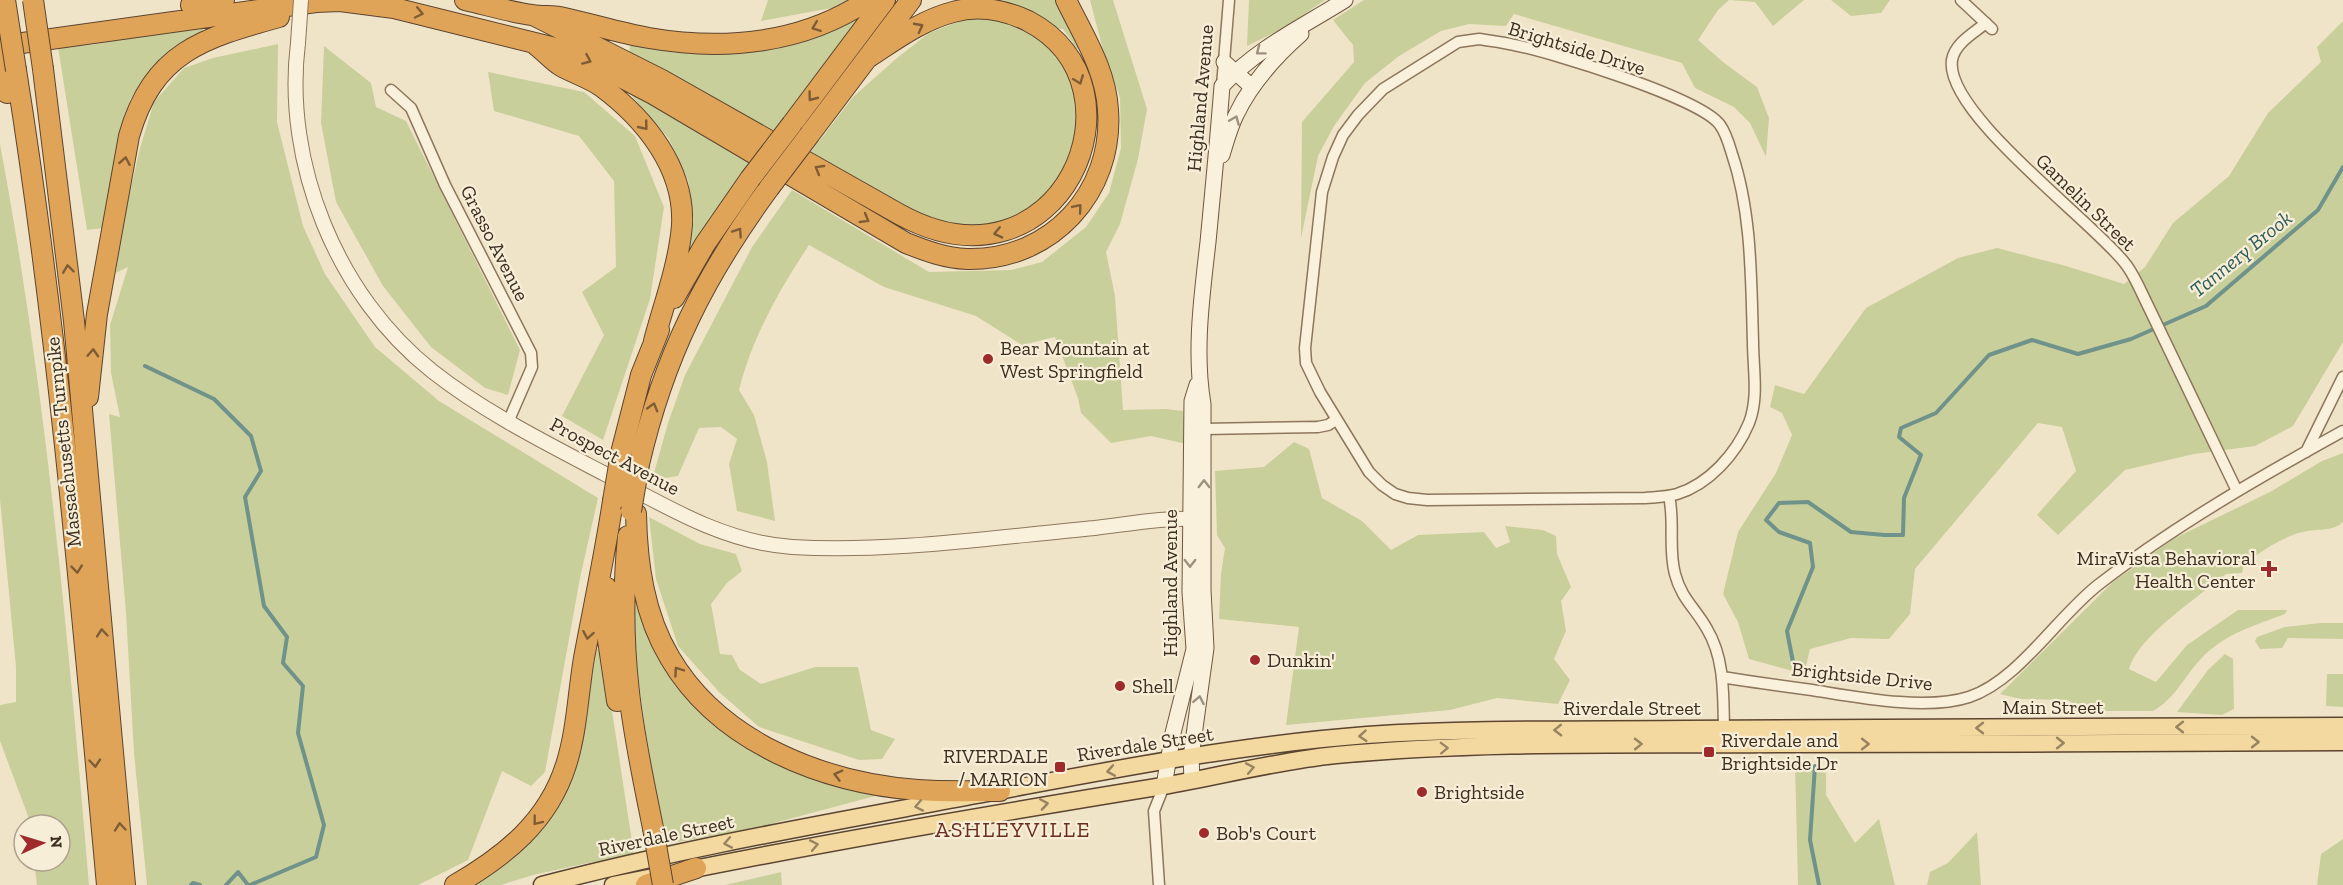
<svg xmlns="http://www.w3.org/2000/svg" width="2343" height="885" viewBox="0 0 2343 885" font-family="'Zilla Slab',serif">
<rect width="100%" height="100%" fill="#f0e4c8"/>
<path fill="#c9cf9b" d="M768,0H850L843,6L761,21Z
M982,0H1060L1081,45L1077,49L1063,29H1057L1034,14Z
M1090,0H1113L1147,109L1138,159L1120,224L1106,252L1115,296L1123,410L1166,409L1183,411L1186,444L1151,436L1111,443L1081,413L1078,398L1055,337L1022,345L976,316L884,287L809,245C779,290 752,338 739,390L754,415L767,462L775,521L737,511L729,464L737,439L721,427L699,428L678,476L665,478L654,473L668,423L685,375L752,247L792,190L929,272L1011,270L1042,262L1086,227L1109,193L1121,148L1120,98L1102,46Z
M1249,0H1325L1284,28L1247,46Z
M1364,0H1804L1773,26L1755,2L1729,0L1718,10L1698,40L1723,62L1757,87L1769,118L1766,157L1750,123L1734,107L1695,88L1682,63L1514,14L1506,26L1469,24L1441,31L1399,56L1365,83L1334,126L1318,156L1301,238L1302,122L1354,62L1353,45L1333,20Z
M1831,0H1890L1881,13L1851,16Z
M855,19H858L776,130L768,129L629,53L631,40L671,47Z
M965,19C985,19 1004,19 1023,27C1037,33 1051,48 1060,60C1099,119 1073,191 1011,220C990,229 960,227 939,221C929,219 919,213 910,208C875,192 843,171 810,153L853,97L897,58L929,33Z
M2343,21V342L2293,426L2255,446L2194,454L2125,470L2058,535L2037,515L2076,471L2062,427L2038,423L1915,569L1910,614L1889,639L1851,638L1810,649L1804,674L1749,659L1738,622L1723,594L1738,532L1776,473L1792,435L1782,413L1770,407L1775,385L1804,394L1866,308L1958,258L1997,248L2066,266L2124,284L2145,267L2173,223L2229,176L2268,113L2321,62L2317,47Z
M202,25L204,32L176,50L147,75L130,100L115,161L103,228L87,230L58,47L91,45Z
M278,44L277,122L303,226L325,274L375,347L439,401L598,498L580,578L545,772L531,786L502,771L468,860L418,885H147L134,753L126,613L109,414L120,417L111,373L110,325L128,267L116,273L123,223L140,148L154,102L184,68L213,58Z
M324,46L371,83L376,107L406,121L520,350L508,395L485,388L431,347L383,286L336,202L321,123Z
M488,72L584,92L635,136L664,207L650,299L603,440L562,416L604,335L582,292L616,267L614,181L579,136L494,111Z
M626,89L753,159L686,258L694,221L688,180L669,139Z
M0,144C46,389 68,637 89,885H37L34,861H60V825H29L28,816L0,741V705L16,702V667L0,499Z
M1294,442L1309,449L1322,498L1362,521L1391,550L1418,535L1484,532L1496,548L1510,542L1505,526L1543,530L1556,536L1557,554L1571,587L1561,601L1566,631L1554,659L1570,680L1558,704L1497,698L1450,710L1286,725L1299,627L1219,619L1221,574L1225,548L1217,535L1215,471L1264,467Z
M2343,453V522C2334,531 2319,529 2307,531C2282,536 2264,550 2244,564L2242,573L2226,574C2199,597 2139,635 2129,669L2156,682L2187,645L2238,610H2287L2285,614C2254,626 2223,634 2200,660C2184,677 2174,700 2153,711H2074V705L2068,700L2020,699L2000,694L2113,582L2175,538L2270,492L2322,461Z
M649,517L700,544L736,554L742,571L727,583L711,604L720,654L732,655L740,670L761,684L815,667H858L871,730L895,739L882,759L859,760L759,727L719,692L678,646L656,579Z
M632,583L703,710L879,795L755,828L667,844C648,757 634,672 632,583Z
M2320,623H2343V639L2288,638L2282,648L2260,649L2255,641L2257,637L2285,627Z
M602,645L634,855L583,864L533,875L501,885H465C486,873 510,862 527,846C581,797 582,716 597,650Z
M2225,654L2233,659L2234,709L2222,715L2177,712L2208,670Z
M2327,674H2343V707L2326,706Z
M1795,764L1826,773V795L1855,843L1879,819L1895,885H1798Z
M1977,832L1981,885H1927L1930,872L1948,863Z
M2343,839V885H2317L2321,854Z
M781,872L782,885H725Z"/>
<g fill="none" stroke-linecap="round" stroke-linejoin="round">
<path stroke="#6f938a" stroke-width="4" d="M145,366L214,399L251,436L261,471L245,497L264,606L287,637L283,663L303,686L298,733L324,825L316,857L250,885
M1793,662L1787,631L1813,567L1810,543L1779,532L1766,520L1779,503L1808,502L1851,532L1884,535H1903L1904,498L1921,455L1899,437L1901,428L1936,413L1989,355L2032,340L2078,354L2131,339L2206,306L2318,210L2343,167
M1815,766L1810,840L1819,885
M191,885L193,883L200,885
M226,885L238,872L248,885"/>
<g stroke="#8d765c" stroke-width="13">
<path id="minor" d="M1961,0L1992,29
M1986,23C1974,33 1955,43 1952,60C1944,112 2091,220 2124,262C2130,269 2134,277 2138,285L2237,491
M1479,39C1491,41 1503,42 1514,45C1551,52 1701,98 1720,125C1726,133 1729,144 1732,154C1752,213 1751,280 1753,342C1753,369 1759,397 1749,423C1736,454 1709,484 1677,494C1666,497 1656,497 1645,498L1427,500L1408,498L1395,494L1382,485L1369,472L1320,392L1306,363L1305,348L1322,192L1333,157L1343,135L1358,115L1383,89L1458,42Z
M1222,86L1229,0
M391,90L411,108L445,185L531,353L532,367L509,420
M1204,429L1318,427L1328,425L1336,420
M2306,452L2343,377
M1669,496C1675,522 1668,549 1675,574C1681,598 1696,609 1707,629C1725,659 1723,695 1724,729
M1722,677C1752,682 1782,686 1812,690C1856,697 1926,711 1969,697C2018,681 2057,617 2098,585C2174,526 2258,478 2343,431
M1159,885L1154,811L1164,786"/>
</g>
<g stroke="#8d765c" stroke-width="16">
<path id="tertiary" d="M298,43C283,163 337,296 432,371C484,412 546,443 605,474C663,505 725,543 792,547C890,553 996,537 1095,528C1129,524 1166,517 1201,519"/>
</g>
<g stroke="#6f573f" stroke-width="17">
<path id="secondary" d="M1224,62L1252,87
M1222,155C1226,142 1230,127 1236,115C1251,83 1275,57 1301,34
M1192,780L1191,757L1206,648L1203,590V404C1194,351 1202,295 1208,242C1213,190 1218,138 1222,86C1257,48 1302,27 1345,0
M1164,786L1173,733L1194,649L1190,592L1192,401L1197,385"/>
</g>
<g stroke="#5b4430" stroke-width="19">
<path id="primary" d="M684,871C843,839 1003,812 1163,786C1221,776 1277,761 1336,755C1484,741 1633,745 1781,744C1968,744 2156,743 2343,742
M542,885C683,848 828,823 971,796C1102,772 1234,745 1367,735C1473,728 1580,730 1686,729C1905,727 2124,727 2343,726
M613,885L658,876"/>
</g>
<g stroke="#5b4430" stroke-width="22">
<path id="motorway" d="M465,0C487,5 510,12 532,15C543,17 554,15 564,18C592,24 620,33 649,38C724,51 803,44 868,0
M191,5L224,0
M533,15L662,80L899,214C1060,303 1154,86 1028,21C1005,10 978,5 953,12C922,20 895,40 869,57
M0,46L316,2L340,1L394,8L563,50L588,60L653,94L906,243C926,251 945,258 967,259C1051,261 1114,192 1108,110C1106,70 1083,35 1066,0
M537,46C545,52 553,61 561,66C575,74 590,78 602,87C645,119 685,168 682,225C679,264 664,303 654,341
M0,56L7,93
M43,69L74,321L125,885
M16,70C59,340 82,613 107,885
M792,124L885,0
M810,134L911,0
M674,298L705,244L750,179
M88,397L97,314L129,136C153,52 203,38 279,17
M621,453L641,375L659,330
M639,464C664,356 704,277 769,188
M636,514C637,564 644,615 670,658C720,743 824,783 918,790C945,792 973,791 1000,791
M628,536C623,588 623,640 629,692C634,738 644,783 653,828
M606,587L608,640L617,701
M455,885C505,856 548,822 566,765C577,731 578,693 584,658C594,605 605,553 613,501
M646,885L696,868"/>
</g>
<use href="#minor" stroke="#faf1dc" stroke-width="10"/>
<use href="#tertiary" stroke="#faf1dc" stroke-width="14"/>
<use href="#secondary" stroke="#faf1dc" stroke-width="15"/>
<use href="#primary" stroke="#f3d9a0" stroke-width="16"/>
<use href="#motorway" stroke="#e0a458" stroke-width="20"/>
<g stroke="#8d765c" stroke-width="16" stroke-linecap="butt">
<path id="tertiary-bridge" d="M298,43L301,0"/>
</g>
<g stroke="#5b4430" stroke-width="22" stroke-linecap="butt">
<path id="motorway-bridge" d="M5,0L16,70
M33,0L43,69
M750,179L792,124
M769,188L810,134
M613,501L621,453
M631,511L639,464
M653,828L663,885"/>
</g>
<use href="#tertiary-bridge" stroke="#faf1dc" stroke-width="14"/>
<use href="#motorway-bridge" stroke="#e0a458" stroke-width="20"/>
</g>
<defs><path id="oneway-chevron" d="M-2-3.5L2.5 0L-2 3.5" fill="none" stroke-width="1.6" stroke-linecap="round" stroke-linejoin="round" transform="scale(1.5)"/></defs>
<g stroke="#7e5d36">
<use href="#oneway-chevron" transform="translate(419 13) rotate(12)"/>
<use href="#oneway-chevron" transform="translate(816 27) rotate(159)"/>
<use href="#oneway-chevron" transform="translate(919 27) rotate(-28)"/>
<use href="#oneway-chevron" transform="translate(587 60) rotate(24)"/>
<use href="#oneway-chevron" transform="translate(1079 80) rotate(69)"/>
<use href="#oneway-chevron" transform="translate(812 97) rotate(127)"/>
<use href="#oneway-chevron" transform="translate(644 126) rotate(51)"/>
<use href="#oneway-chevron" transform="translate(125 161) rotate(-80)"/>
<use href="#oneway-chevron" transform="translate(819 169) rotate(-150)"/>
<use href="#oneway-chevron" transform="translate(1078 208) rotate(-50)"/>
<use href="#oneway-chevron" transform="translate(865 219) rotate(30)"/>
<use href="#oneway-chevron" transform="translate(738 232) rotate(-56)"/>
<use href="#oneway-chevron" transform="translate(998 233) rotate(167)"/>
<use href="#oneway-chevron" transform="translate(68 269) rotate(-97)"/>
<use href="#oneway-chevron" transform="translate(93 353) rotate(-87)"/>
<use href="#oneway-chevron" transform="translate(653 407) rotate(-74)"/>
<use href="#oneway-chevron" transform="translate(77 569) rotate(84)"/>
<use href="#oneway-chevron" transform="translate(102 633) rotate(-95)"/>
<use href="#oneway-chevron" transform="translate(588 635) rotate(100)"/>
<use href="#oneway-chevron" transform="translate(678 671) rotate(-125)"/>
<use href="#oneway-chevron" transform="translate(95 763) rotate(85)"/>
<use href="#oneway-chevron" transform="translate(838 775) rotate(-165)"/>
<use href="#oneway-chevron" transform="translate(537 821) rotate(128)"/>
<use href="#oneway-chevron" transform="translate(120 827) rotate(-95)"/>
</g>
<g stroke="#9c907e">
<use href="#oneway-chevron" transform="translate(1260 51) rotate(143)"/>
<use href="#oneway-chevron" transform="translate(1235 120) rotate(-67)"/>
<use href="#oneway-chevron" transform="translate(1204 484) rotate(-90)"/>
<use href="#oneway-chevron" transform="translate(1190 563) rotate(90)"/>
<use href="#oneway-chevron" transform="translate(1199 700) rotate(-79)"/>
</g>
<g stroke="#988460">
<use href="#oneway-chevron" transform="translate(2180 727) rotate(180)"/>
<use href="#oneway-chevron" transform="translate(1980 728) rotate(180)"/>
<use href="#oneway-chevron" transform="translate(1558 730) rotate(179)"/>
<use href="#oneway-chevron" transform="translate(1363 736) rotate(176)"/>
<use href="#oneway-chevron" transform="translate(2255 742)"/>
<use href="#oneway-chevron" transform="translate(2060 743)"/>
<use href="#oneway-chevron" transform="translate(1638 744) rotate(-1)"/>
<use href="#oneway-chevron" transform="translate(1865 744)"/>
<use href="#oneway-chevron" transform="translate(1444 748) rotate(-2)"/>
<use href="#oneway-chevron" transform="translate(1250 768) rotate(-11)"/>
<use href="#oneway-chevron" transform="translate(1111 771) rotate(170)"/>
<use href="#oneway-chevron" transform="translate(1044 804) rotate(-9)"/>
<use href="#oneway-chevron" transform="translate(919 806) rotate(169)"/>
<use href="#oneway-chevron" transform="translate(728 843) rotate(169)"/>
<use href="#oneway-chevron" transform="translate(814 845) rotate(-11)"/>
</g>
<g fill="#9e2a2b" stroke="#f7eed8" stroke-width="2">
<circle cx="988" cy="359" r="6"/>
<path d="M2266 560h6v6h6v6h-6v6h-6v-6h-6v-6h6z"/>
<circle cx="1255" cy="660" r="6"/>
<circle cx="1120" cy="686" r="6"/>
<rect x="1703" y="746" width="12" height="12" rx="3"/>
<rect x="1054" y="761" width="12" height="12" rx="3"/>
<circle cx="1422" cy="792" r="6"/>
<circle cx="1204" cy="833" r="6"/>
</g>
<g text-anchor="middle" stroke-width="4.5" stroke-linejoin="round" paint-order="stroke">
<g font-size="20" fill="#3d2e20" stroke="#f7eed8">
<text transform="translate(1577 48) rotate(17)" y="7">Brightside Drive</text>
<text transform="translate(1200 98) rotate(-85)" y="7">Highland Avenue</text>
<text transform="translate(2086 202) rotate(44)" y="7">Gamelin Street</text>
<text transform="translate(495 243) rotate(63)" y="7">Grasso Avenue</text>
<text transform="translate(63 442) rotate(-96)" y="7">Massachusetts Turnpike</text>
<text transform="translate(615 456) rotate(28)" y="7">Prospect Avenue</text>
<text transform="translate(1170 583) rotate(-90)" y="7">Highland Avenue</text>
<text transform="translate(1862 676) rotate(6)" y="7">Brightside Drive</text>
<text x="2053" y="714">Main Street</text>
<text x="1632" y="715">Riverdale Street</text>
<text transform="translate(1145 744) rotate(-9)" y="7">Riverdale Street</text>
<text transform="translate(666 835) rotate(-12)" y="7">Riverdale Street</text>
</g>
<g font-size="20" fill="#3d2e20" stroke="#f7eed8" text-anchor="start">
<text x="1000" y="355">Bear Mountain at<tspan x="1000" dy="23">West Springfield</tspan></text>
<text x="2256" y="565" text-anchor="end">MiraVista Behavioral<tspan x="2256" dy="23">Health Center</tspan></text>
<text x="1267" y="667">Dunkin'</text>
<text x="1132" y="693">Shell</text>
<text x="1721" y="747">Riverdale and<tspan x="1721" dy="23">Brightside Dr</tspan></text>
<text x="1048" y="763" text-anchor="end">RIVERDALE<tspan x="1048" dy="23">/ MARION</tspan></text>
<text x="1434" y="799">Brightside</text>
<text x="1216" y="840">Bob's Court</text>
</g>
<g font-size="21" font-style="italic" fill="#2f5d5a" stroke="#f7eed8">
<text transform="translate(2241 254) rotate(-39)" y="7">Tannery Brook</text>
</g>
<g font-size="22" letter-spacing="1.5" fill="#6b2e1e" stroke="#f7eed8">
<text x="1013" y="837">ASHLEYVILLE</text>
</g>
</g>
<g transform="translate(42 843) rotate(86)"><circle r="28" fill="#f7eed8" stroke="#ada18e" stroke-width="1.5"/>
<path d="M0-4.5L10 22L0 15L-10 22Z" fill="#9e2a2b"/>
<text y="-9" font-size="16" font-weight="bold" text-anchor="middle" fill="#3d2e20">N</text>
</g>
</svg>
